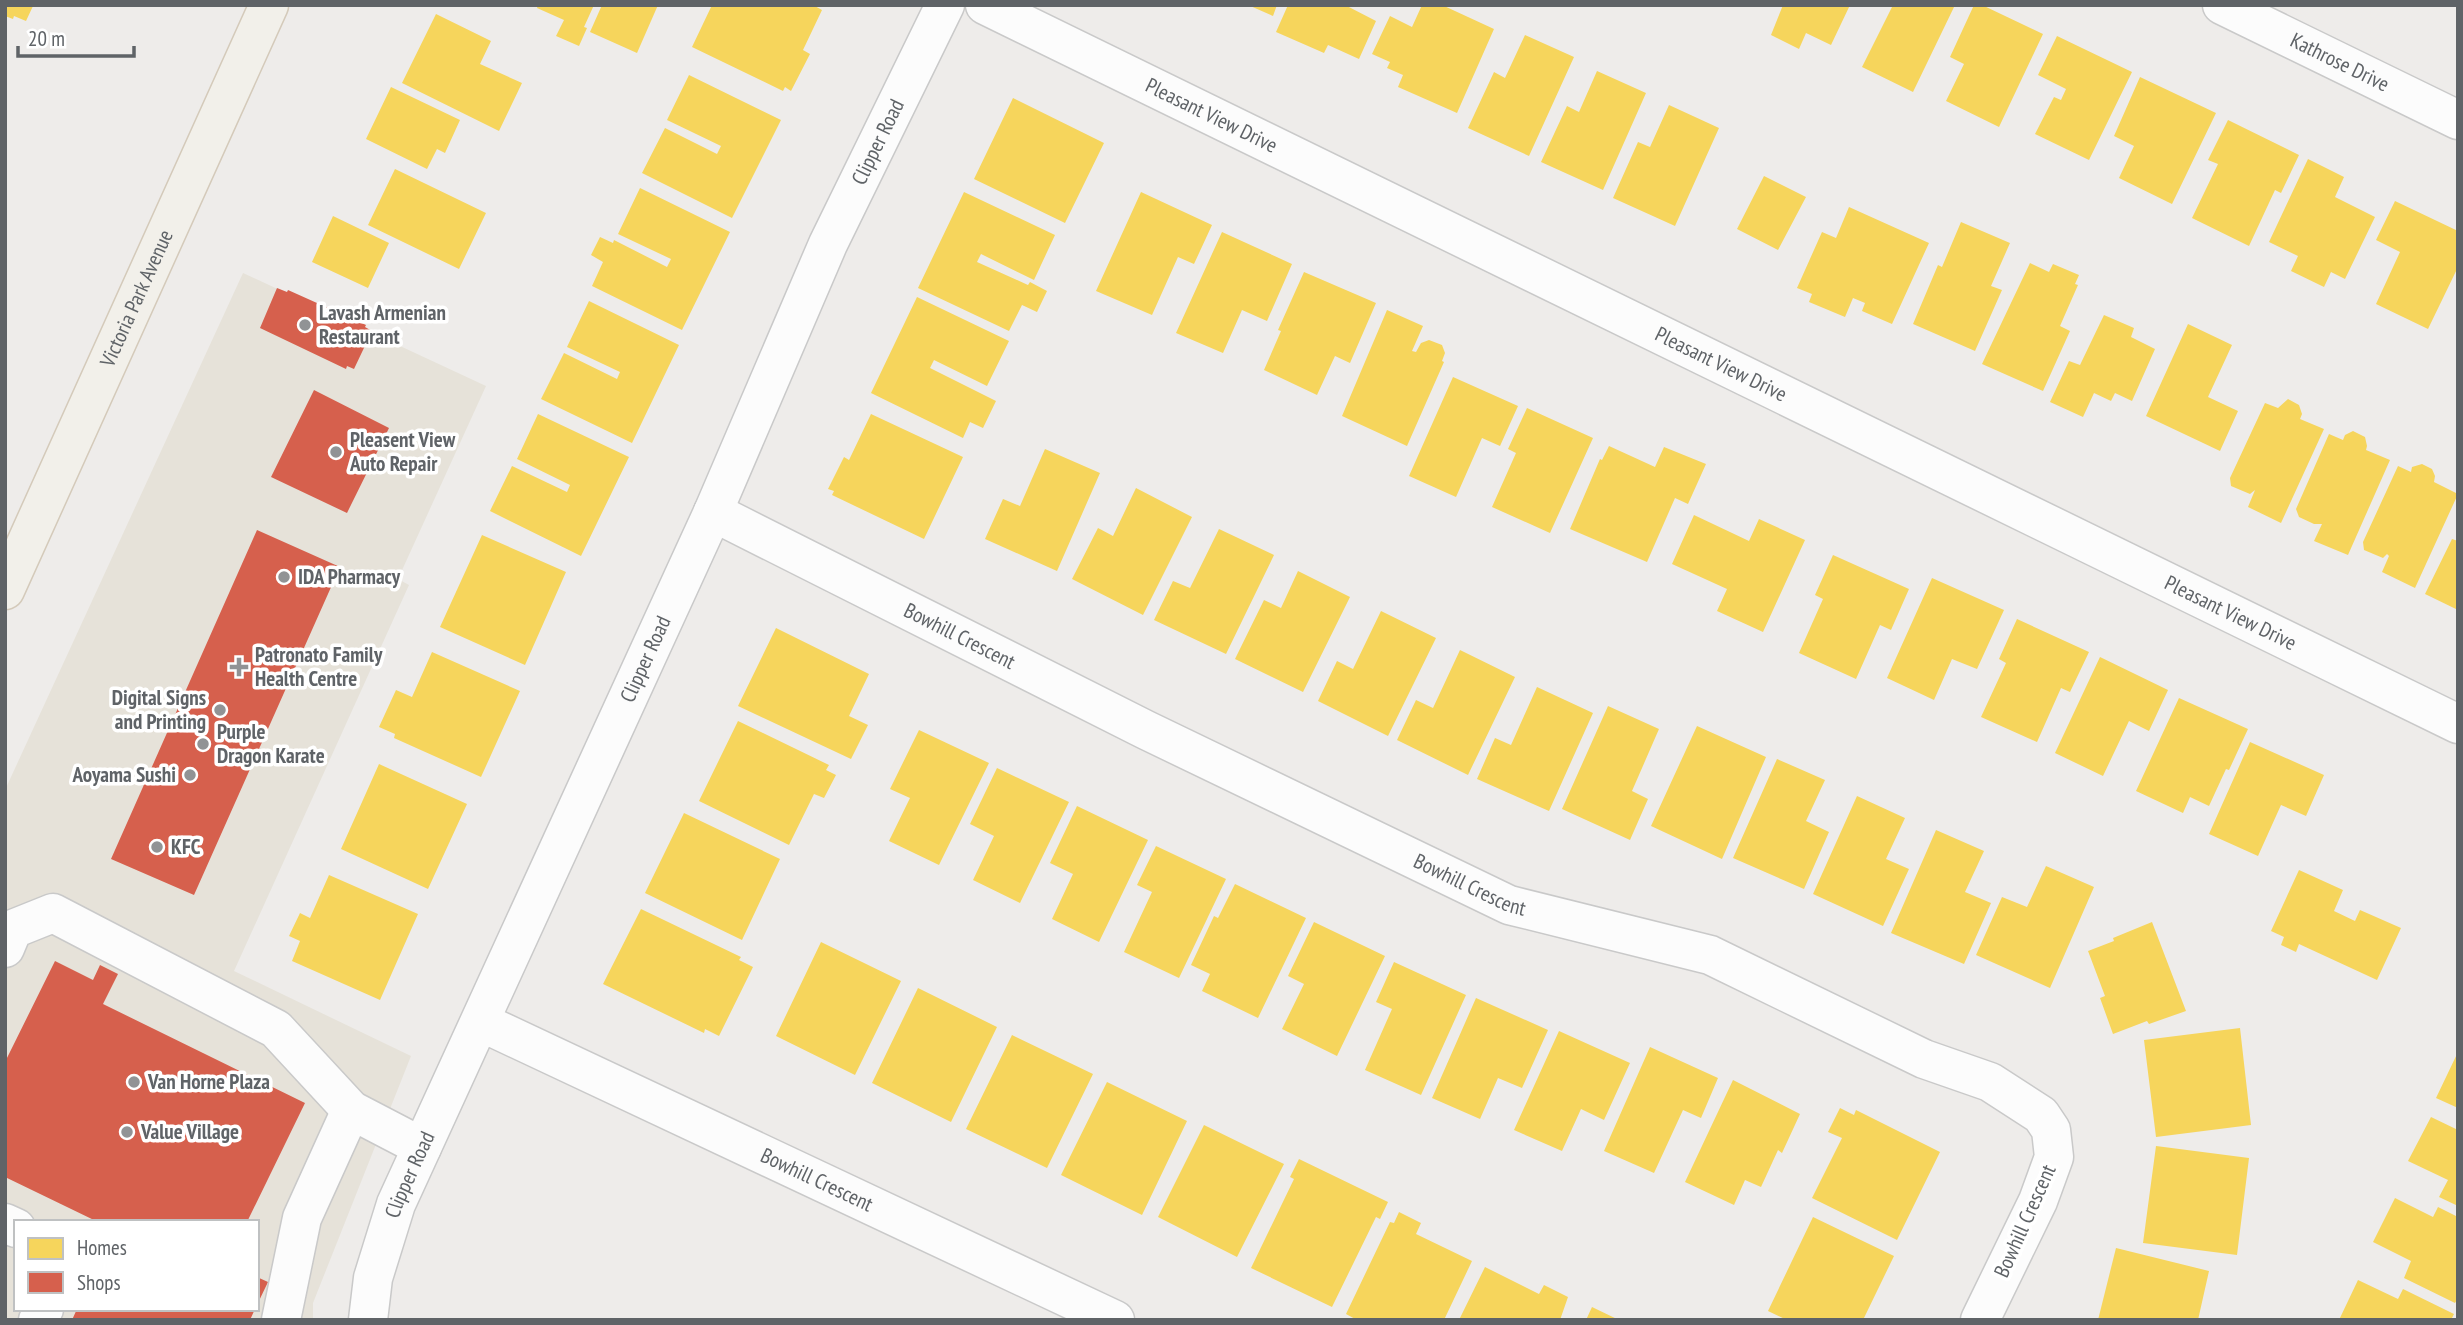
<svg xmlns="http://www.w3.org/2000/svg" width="2463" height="1325" viewBox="0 0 2463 1325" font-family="'PT Sans Narrow',sans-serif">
<rect width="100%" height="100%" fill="#eeecea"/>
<path fill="#e6e2d9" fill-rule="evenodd" d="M243,273L486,386L398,579L409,585L234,971L411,1056L313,1303V1320H5V790ZM16,1222H257V1309H16Z"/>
<path fill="#f6d55c" d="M5,5H32L33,6L26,21L14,16L13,19L5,16Z
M538,5H594L584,27L587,28L579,46L556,36L564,20L537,8Z
M602,5H658L637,53L590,32Z
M712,5H813L822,10L803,50L810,54L791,91L785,87L783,91L692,47Z
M1248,5H1277L1273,16Z
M1288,5H1345L1376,21L1359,59L1328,45L1324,53L1276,32Z
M1422,5H1442L1494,29L1457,113L1398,87L1403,75L1387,68L1390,62L1372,54L1390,16L1412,27Z
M1783,5H1850L1831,45L1806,33L1799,49L1771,35Z
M1893,5H1955L1913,92L1862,67Z
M1974,5H1982L2043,34L1999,127L1946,101L1964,64L1950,57Z
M436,14L491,41L480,64L522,83L499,131L402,83Z
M1525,35L1574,57L1529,156L1468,128L1494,72L1505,78Z
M2057,36L2132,72L2089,160L2035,134L2054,97L2061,100L2066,89L2038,75Z
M1597,71L1646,93L1603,190L1541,162L1567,106L1579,112Z
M689,75L781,120L732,218L642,173L665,128L717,154L721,146L667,120Z
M2140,77L2216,113L2172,204L2119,178L2134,146L2114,136Z
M391,87L460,120L445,153L437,149L427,169L366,139Z
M1013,98L1104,143L1065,223L974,179Z
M1669,105L1719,128L1675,226L1613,198L1638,142L1650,147Z
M2228,120L2299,155L2281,193L2275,190L2249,246L2192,218L2218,164L2208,160Z
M2308,159L2344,177L2335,197L2375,217L2345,279L2331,272L2324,287L2291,271L2298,256L2269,242Z
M395,169L486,213L459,269L368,225Z
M1764,176L1806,197L1778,250L1737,229Z
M640,188L730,232L682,330L592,286L603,262L591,255L600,237L613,243L614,240L667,267L671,259L618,234Z
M964,192L1055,235L1034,280L981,254L977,262L1028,285L1030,282L1047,291L1037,312L1022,305L1009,331L918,288Z
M1141,192L1212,225L1194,264L1178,257L1152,315L1096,291Z
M2395,201L2458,231V267L2428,329L2376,304L2400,252L2376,240Z
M1849,207L1929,243L1892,324L1862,311L1865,303L1853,298L1845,317L1809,302L1812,294L1797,288L1822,232L1836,238Z
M333,216L389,243L368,288L312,262Z
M1961,222L2010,243L1991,286L2002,290L1975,351L1913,324L1938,265L1942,267Z
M1222,232L1292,264L1267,321L1242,310L1223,353L1176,333Z
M2030,263L2049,272L2053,264L2079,275L2075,284L2078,285L2060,326L2070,331L2043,391L1982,364Z
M1304,272L1376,303L1350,363L1335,356L1317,395L1264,370L1281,331L1278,330Z
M917,297L1009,341L987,386L934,360L930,368L996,401L983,428L970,422L963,438L871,393Z
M589,301L679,345L632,443L541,399L564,353L617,379L620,372L567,347Z
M1387,310L1423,326L1412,351L1416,352L1421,343L1429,340L1442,345L1445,353L1442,361L1444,362L1407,446L1342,416Z
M2104,315L2134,328L2131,337L2155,349L2132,401L2115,393L2111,401L2094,393L2083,417L2050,402L2069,361L2080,365Z
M2188,324L2232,345L2208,397L2238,411L2220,451L2146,416Z
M1453,377L1518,406L1500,446L1482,438L1456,497L1409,476Z
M2288,399L2299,405L2302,414L2300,419L2324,429L2281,523L2248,507L2255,490L2250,494L2231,486L2230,478L2265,403L2278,408Z
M1527,408L1593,438L1550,533L1492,507L1516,453L1508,449Z
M538,414L629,457L581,556L490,511L512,466L567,492L570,485L517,459Z
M871,414L963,457L924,539L832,495L834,491L828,489L844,457L849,460Z
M2353,431L2365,437L2367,446L2366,450L2390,460L2348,555L2314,541L2322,524H2314L2299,517L2296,509L2329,434L2343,440L2345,435Z
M1609,446L1655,467L1664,447L1706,464L1688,504L1675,498L1647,562L1570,529L1600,459L1602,460Z
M1045,449L1100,473L1057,571L985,539L1003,499L1020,506Z
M2422,464L2432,469L2435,476L2434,482L2458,494L2415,588L2382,572L2389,556L2387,554L2383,558L2364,550L2363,542L2398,466L2411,472L2412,467Z
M1136,488L1192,517L1143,615L1072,579L1098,528L1113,536Z
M1694,515L1749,541L1759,519L1805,540L1763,632L1717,611L1727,589L1672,564Z
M1219,529L1274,555L1226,654L1154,620L1173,581L1190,588Z
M482,535L566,572L525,665L440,627Z
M2452,539L2458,541V610L2425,594Z
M1833,555L1909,589L1891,630L1880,625L1856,679L1799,653L1823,599L1815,595Z
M1298,571L1350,597L1303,692L1235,659L1264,600L1281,608Z
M1932,578L2004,610L1977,669L1952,659L1934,700L1887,678Z
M1381,611L1436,638L1388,736L1318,701L1337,661L1353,669Z
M2017,619L2089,652L2070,692L2061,688L2037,742L1981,717L2006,663L1999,659Z
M776,628L869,674L849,716L868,725L851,759L738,706Z
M1460,650L1515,677L1468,775L1397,740L1416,700L1433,708Z
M432,652L520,691L481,777L394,738L395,734L379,727L396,690L412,697Z
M2100,657L2168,690L2149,731L2129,721L2103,776L2055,753Z
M1537,687L1593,713L1549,811L1477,779L1495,738L1511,745Z
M2179,698L2248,729L2229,770L2226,769L2209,806L2190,797L2183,813L2136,791Z
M1608,706L1659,729L1632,791L1648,799L1630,840L1562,809Z
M738,721L829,765L826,770L836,775L824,798L814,794L789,845L699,801Z
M1697,726L1766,757L1722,859L1651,826Z
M919,730L989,763L939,865L889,841L910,798L890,789Z
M2250,742L2324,775L2306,816L2281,805L2258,856L2209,834Z
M1777,759L1825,780L1806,821L1829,832L1804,889L1733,858Z
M379,764L467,804L428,889L341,849Z
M997,768L1069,802L1020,903L973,880L994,836L970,824Z
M1857,796L1905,818L1886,859L1909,869L1883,926L1813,894Z
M1077,806L1148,840L1099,942L1052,919L1073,874L1050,863Z
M684,813L780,859L742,940L645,893Z
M1936,830L1984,851L1965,892L1991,903L1964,964L1891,933Z
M1156,846L1226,879L1179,978L1124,952L1152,892L1137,885Z
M2046,866L2094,887L2050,988L1976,955L2002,897L2027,907Z
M2299,870L2343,890L2334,911L2355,921L2360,910L2401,928L2377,980L2299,944L2296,952L2281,945L2284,937L2271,931Z
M329,875L418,914L380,1000L292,961L300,941L289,936L300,913L310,918Z
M1235,884L1306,918L1258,1018L1202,991L1210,974L1191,965L1214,916L1218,918Z
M641,909L741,957L739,960L753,967L719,1036L705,1029L704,1033L603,984Z
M1314,922L1385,956L1337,1056L1282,1029L1304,984L1288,976Z
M2152,922L2186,1011L2149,1024L2147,1021L2113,1034L2100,998L2105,996L2088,951L2114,941L2113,938Z
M821,942L901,981L855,1075L776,1036Z
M1394,962L1466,995L1421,1095L1365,1070L1392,1009L1376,1002Z
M918,988L997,1027L951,1122L872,1083Z
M1476,998L1548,1030L1522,1088L1498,1078L1480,1119L1432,1098Z
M2240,1028L2251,1125L2156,1137L2144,1040Z
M1559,1031L1630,1063L1604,1120L1581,1109L1562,1151L1514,1130Z
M1012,1035L1093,1074L1047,1168L966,1129Z
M1650,1047L1718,1078L1701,1118L1683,1110L1654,1173L1604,1151Z
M2458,1052V1108L2436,1098Z
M1733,1080L1800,1114L1782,1153L1778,1150L1761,1187L1745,1180L1734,1205L1685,1182Z
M1107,1082L1187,1121L1142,1215L1061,1175Z
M1840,1108L1854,1115L1856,1110L1940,1152L1897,1240L1812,1198L1842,1138L1828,1132Z
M2431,1117L2458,1130V1206L2439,1197L2448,1180L2408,1161Z
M1204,1125L1284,1164L1237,1257L1158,1217Z
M2156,1146L2249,1158L2237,1255L2143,1243Z
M1299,1159L1388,1202L1380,1219L1376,1217L1332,1307L1251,1268L1294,1179L1290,1177Z
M2395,1198L2433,1217L2438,1207L2458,1217V1298L2455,1303L2404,1278L2411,1261L2373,1242Z
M1399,1212L1421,1223L1416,1234L1472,1261L1444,1320H1357L1346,1314L1390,1222L1394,1223Z
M1813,1217L1894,1256L1863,1320H1787L1768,1311Z
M2116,1248L2209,1271L2198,1320H2098Z
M1485,1267L1539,1294L1544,1285L1568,1297L1560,1320H1459Z
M2358,1280L2398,1299L2403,1289L2454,1314L2451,1320H2339Z
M1592,1307L1619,1320H1586Z"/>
<path fill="#d6604d" d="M277,288L287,292L288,290L366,325L365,327L372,331L354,369L347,366L346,369L260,328Z
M314,390L389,428L347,513L271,477Z
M257,530L340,567L194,895L111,859Z
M55,961L93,980L100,965L118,974L103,1004L305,1103L247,1222H98L5,1177V1062Z
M257,1277L268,1282L257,1305Z
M77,1309H255L250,1320H72Z"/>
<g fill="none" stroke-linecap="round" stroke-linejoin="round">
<g stroke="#c9c9c9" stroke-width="41">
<g id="minor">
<path id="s1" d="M985,5L2458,724"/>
<path id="s2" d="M2222,5L2458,120"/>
<path id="s3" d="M713,512L1146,730L1509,905L1710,955L1924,1059L1990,1082L2041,1115L2051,1130L2054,1157L2038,1201L1980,1320"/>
<path d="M5,948L13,929L53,913L276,1029L351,1110L422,1147"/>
<path id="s4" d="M481,1022L1115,1320"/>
<path d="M5,1223L16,1228"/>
<path d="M38,1320L44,1309"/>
<path d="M281,1320L302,1218L351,1110"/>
<path id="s5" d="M368,1320L373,1278L396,1204L713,512L828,244L945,5"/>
</g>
</g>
<g stroke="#d4caba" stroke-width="41">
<g id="major">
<path id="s6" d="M5,590L269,5"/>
</g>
</g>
<use href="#minor" stroke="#fcfcfc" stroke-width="38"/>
<use href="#major" stroke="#f2f0ea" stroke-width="38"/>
</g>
<g fill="#919395" stroke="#fff" stroke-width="2.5">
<circle cx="305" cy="325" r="7"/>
<circle cx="336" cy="452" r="7"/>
<circle cx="284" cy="577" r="7"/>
<path d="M235.5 656.5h7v7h7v7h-7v7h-7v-7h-7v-7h7z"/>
<circle cx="220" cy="710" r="7"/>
<circle cx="203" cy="744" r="7"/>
<circle cx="190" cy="775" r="7"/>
<circle cx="157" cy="847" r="7"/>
<circle cx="134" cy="1082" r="7"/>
<circle cx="127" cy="1132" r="7"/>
</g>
<g text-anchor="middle" stroke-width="7" stroke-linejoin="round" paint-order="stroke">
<g font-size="21" fill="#5f6367" stroke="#fff">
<text dy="7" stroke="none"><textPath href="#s2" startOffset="131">Kathrose Drive</textPath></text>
<text dy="7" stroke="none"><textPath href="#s1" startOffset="252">Pleasant View Drive</textPath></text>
<text dy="7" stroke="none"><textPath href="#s5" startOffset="1286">Clipper Road</textPath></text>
<text dy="7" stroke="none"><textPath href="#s6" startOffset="320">Victoria Park Avenue</textPath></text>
<text dy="7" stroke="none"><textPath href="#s1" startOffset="819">Pleasant View Drive</textPath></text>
<text dy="7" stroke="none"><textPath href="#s1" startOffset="1386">Pleasant View Drive</textPath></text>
<text dy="7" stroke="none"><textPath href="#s3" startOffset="276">Bowhill Crescent</textPath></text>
<text dy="7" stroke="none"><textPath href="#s5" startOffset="719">Clipper Road</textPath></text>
<text dy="7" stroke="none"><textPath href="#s3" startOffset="844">Bowhill Crescent</textPath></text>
<text dy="7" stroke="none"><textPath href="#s5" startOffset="152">Clipper Road</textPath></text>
<text dy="7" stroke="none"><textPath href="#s4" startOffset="371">Bowhill Crescent</textPath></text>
<text transform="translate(2025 1221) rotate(-66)" y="7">Bowhill Crescent</text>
</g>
<g font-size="21" font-weight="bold" fill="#5f6367" stroke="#fff" text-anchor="start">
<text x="319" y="320">Lavash Armenian<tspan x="319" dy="24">Restaurant</tspan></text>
<text x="350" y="447">Pleasent View<tspan x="350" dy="24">Auto Repair</tspan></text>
<text x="298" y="584">IDA Pharmacy</text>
<text x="255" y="662">Patronato Family<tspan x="255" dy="24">Health Centre</tspan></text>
<text x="206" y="705" text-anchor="end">Digital Signs<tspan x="206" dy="24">and Printing</tspan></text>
<text x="217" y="739">Purple<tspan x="217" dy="24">Dragon Karate</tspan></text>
<text x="176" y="782" text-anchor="end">Aoyama Sushi</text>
<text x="171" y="854">KFC</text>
<text x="148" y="1089">Van Horne Plaza</text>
<text x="141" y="1139">Value Village</text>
</g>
</g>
<rect width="2463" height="1325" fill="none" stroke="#5f6367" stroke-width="14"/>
<rect x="14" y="1220" width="245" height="91" fill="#ffffff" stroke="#bfc1c2" stroke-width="2"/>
<rect x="28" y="1238" width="35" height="21" fill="#f6d55c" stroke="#bfc1c2" stroke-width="2"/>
<text x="77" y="1255" font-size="21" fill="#5f6367">Homes</text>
<rect x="28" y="1272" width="35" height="21" fill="#d6604d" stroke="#bfc1c2" stroke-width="2"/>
<text x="77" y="1290" font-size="21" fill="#5f6367">Shops</text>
<path d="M18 46v10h116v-10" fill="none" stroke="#5f6367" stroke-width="3.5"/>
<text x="28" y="46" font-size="21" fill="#5f6367" stroke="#ffffff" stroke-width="5" paint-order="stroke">20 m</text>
</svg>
